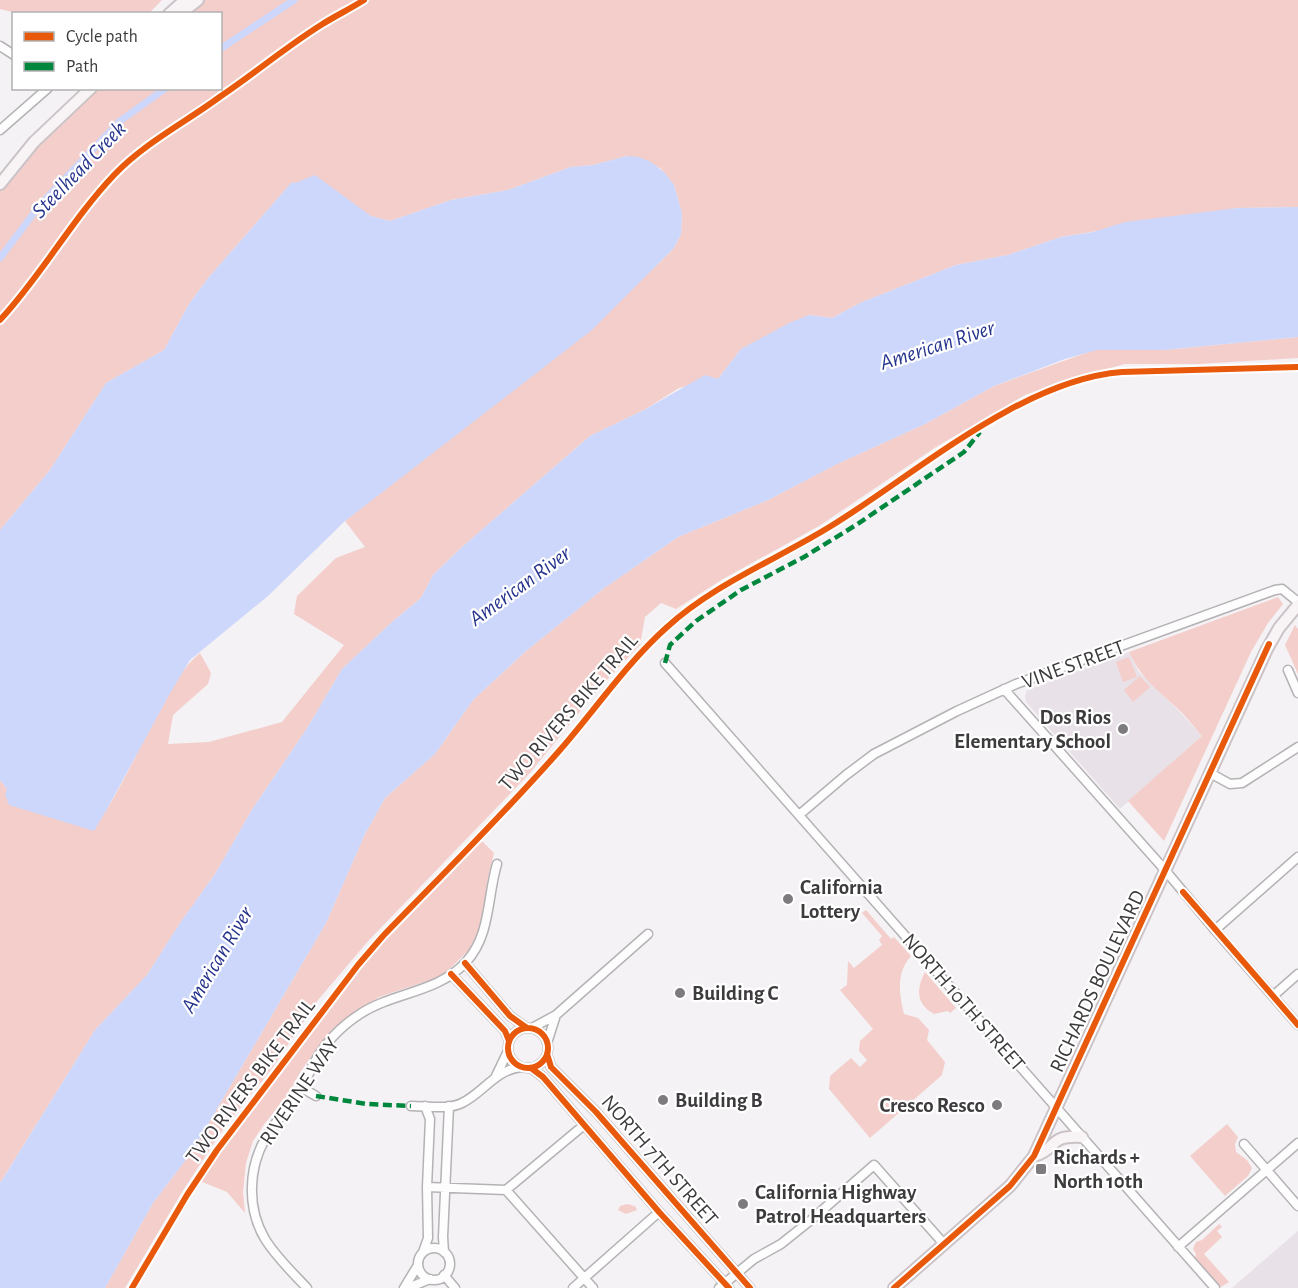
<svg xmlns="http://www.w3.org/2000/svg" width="1298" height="1288" viewBox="0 0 1298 1288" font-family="'Alegreya Sans',sans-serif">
<rect width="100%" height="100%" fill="#f5f2f5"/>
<path fill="#e9e1e8" d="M1129,652L1139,672L1178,710L1202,736L1120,809L1026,702L1025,696L1027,690Z
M1298,1231V1288H1232L1256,1267Z"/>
<path fill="#f3ceca" d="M0,0H162L148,14L16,13L0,9Z
M202,0H1298V207L1237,208L1061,237L1008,255L956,265L862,302L832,318L809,315L741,349L718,379L679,388L644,410L590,436L462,547L433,575L421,598L392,622L342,669L306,730L253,808L215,874L180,923L147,975L95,1030L0,1183V780L7,789L94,830C119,792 138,750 161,709C172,690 182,667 200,653L211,673L208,684L173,715L168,744L209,742L282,722L344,645L294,614L297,596L336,558L365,547L345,521L528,378L657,265L674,248L681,234L682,213L674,185L660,168L627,156L593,165L571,167L508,190L451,200L390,221L371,216L292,182L209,277L189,304L164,350L106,383L50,470L0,530V186L64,112L92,89L220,88V14L181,13Z
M1298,337V358L1199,364H1125L1076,377L1025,395L936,447L819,526L723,579L676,609L661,603L645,617L640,645L601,686L529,774L369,940L318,1000L271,1070L224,1128L182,1192L125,1288H105L153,1203L191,1153L326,923L365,834L385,798L435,754L473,700L526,651L603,589L678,537L768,500L837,464L925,424L994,386L1097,349L1164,350Z
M1278,597L1283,604L1268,623L1251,652L1164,841L1128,801L1202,736C1194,727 1186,716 1177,708C1156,689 1141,678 1129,652Z
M1295,625L1298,629V674L1285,645Z
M1129,657L1137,677L1123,682L1116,662Z
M1140,676L1150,687L1133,702L1124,690Z
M480,839L494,853L488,878L483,917L479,929L469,950L442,976L379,997L347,1017L320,1044L301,1071L287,1096L265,1123L253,1141L246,1163L243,1192L245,1213L227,1192L200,1181L234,1132L361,966Z
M866,910L891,939L894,937L911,956C896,972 899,994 904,1014L918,1018L929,1030L927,1040L945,1062L942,1075L870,1138L829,1089L830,1076L851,1058L860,1067L867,1060L859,1051L860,1041L873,1029L840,990L847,985L848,961L854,968L882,945L879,940L882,936L862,913Z
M925,972L956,1008L950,1013L948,1011L934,1014C916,1004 916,989 925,972Z
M1227,1124L1238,1137L1235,1144L1236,1152L1247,1160L1252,1168L1248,1176L1225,1196L1190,1156Z
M627,1204L635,1206L637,1210L626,1214L618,1210L620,1206Z
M1219,1224L1222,1227L1217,1231L1222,1237L1204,1254L1229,1282L1221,1287H1217L1194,1262L1196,1254L1193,1249L1196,1242L1202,1240Z"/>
<path fill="#cdd7fb" d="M627,156L639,157L651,162L665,173L674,185L682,213L681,234L674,248L592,330L345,521L268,596L190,660L169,695L107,809L94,831L9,805L5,794L7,789L0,780V530L50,470L106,383L164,350L189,304L209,277L292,182L295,183L315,175L371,216L390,221L451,200L508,190L571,167L593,165Z
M1298,207V337L1164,350H1097L1065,359L994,386L925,424L837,464L768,500L678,537L603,589L526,651L473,700L435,754L385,798L365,834L326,923L191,1153L153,1203L105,1288H0V1183L2,1180L95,1030L147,975L180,923L215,874L253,808L306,730L342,669L392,622L421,598L433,575L462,547L590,436L644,410L705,375L718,379L741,349L789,323L809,315L832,318L862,302L956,265L1008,255L1061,237L1093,232L1125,222L1237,208Z"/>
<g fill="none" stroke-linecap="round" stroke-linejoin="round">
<path stroke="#cdd7fb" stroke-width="7" d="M220,49L294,0
M0,258L40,205L120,121L166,88"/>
<g stroke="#b4b2b4" stroke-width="11">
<path id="minor" d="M0,46L14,55
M0,130L48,88
M665,663L1215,1288
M1288,670L1298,693
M1004,689L1165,870L1215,930L1298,1025
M1210,773L1230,784L1242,783L1298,747
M799,815L846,775L874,754L957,711L1016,684L1275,590L1282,589L1298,602
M1215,930L1298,857
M465,963L510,1016L527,1028
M451,974L505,1031L509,1041
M1273,996L1298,974
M508 1048a20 20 0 1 1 40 0a20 20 0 1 1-40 0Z
M532,1028L556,1015L648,934
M547,1043L556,1015
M547,1054L551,1067L596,1112L750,1288
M531,1068L543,1077L659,1212L729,1288
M496,1076L508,1051
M302,1088L316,1096
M411,1106C427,1106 448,1110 462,1103C483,1093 495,1070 521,1067
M1244,1144L1298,1206
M427,1187L506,1190L584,1125
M506,1190L593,1288
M1178,1247L1298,1143
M418 1264a16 16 0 1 1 32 0a16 16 0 1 1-32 0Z
M423,1252L428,1238L427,1187L430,1119L425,1106
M444,1252L443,1237L449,1106
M444,1275L455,1288
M307,1288C293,1273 276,1257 265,1239C247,1209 248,1169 265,1139C274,1122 289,1108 300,1091C305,1084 308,1075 312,1067C323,1045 340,1027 360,1014C393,992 438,993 466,962C491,935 487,897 497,864
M404,1288L418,1265
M408,1288L430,1279
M573,1288L659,1212
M719,1288L754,1259L781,1244L811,1220L874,1165L944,1244"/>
</g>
<g stroke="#cbc3c7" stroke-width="14">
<path id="major" d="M169,14L185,0
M180,14L198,0
M0,184L34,142L91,88
M1034,1156C1059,1149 1046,1135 1082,1137
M894,1288L1010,1186L1034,1156L1267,649L1279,628L1298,605"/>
</g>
<use href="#minor" stroke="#fefdfe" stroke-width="8"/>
<use href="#major" stroke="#f8f4f5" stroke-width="10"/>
<path stroke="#00873e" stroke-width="4.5" stroke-dasharray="9 4.5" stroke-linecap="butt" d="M665,663L670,645L696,621L741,590L804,557L856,525L964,452L980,432
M316,1096L367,1104L411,1106"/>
<g stroke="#fff" stroke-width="10">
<path id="cycleway" d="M0,320C42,275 72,219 115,174C146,142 186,122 221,96C255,73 286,47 321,25C335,16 350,9 364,0
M1183,892L1298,1025
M465,963L510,1016L527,1028
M451,974L505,1031L509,1041
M508 1048a20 20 0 1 1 40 0a20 20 0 1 1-40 0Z
M547,1054L551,1067L596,1112L750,1288
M531,1068L543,1077L659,1212L729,1288
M132,1288L187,1195L217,1150L358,965L383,936C442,875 504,814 560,750C595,710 626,664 666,628C714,584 776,560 831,526C916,474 1021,380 1122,372L1298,367
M894,1288L1010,1186L1034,1156L1269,644"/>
</g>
<use href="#cycleway" stroke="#e8590c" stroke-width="6"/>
</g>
<g fill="#7d7b7d" stroke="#fff" stroke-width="2">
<circle cx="1123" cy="729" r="6"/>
<circle cx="788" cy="899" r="6"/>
<circle cx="680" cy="993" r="6"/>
<circle cx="663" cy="1100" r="6"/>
<circle cx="997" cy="1105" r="6"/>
<rect x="1035" y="1163" width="12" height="12" rx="3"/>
<circle cx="743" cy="1204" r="6"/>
</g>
<g text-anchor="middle" stroke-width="4.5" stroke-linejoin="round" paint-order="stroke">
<g font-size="21" fill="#3d3b3d" stroke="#fff">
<text transform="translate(1073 664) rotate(-20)" y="7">VINE STREET</text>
<text transform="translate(568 712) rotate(-49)" y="7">TWO RIVERS BIKE TRAIL</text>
<text transform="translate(1097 981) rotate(-65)" y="7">RICHARDS BOULEVARD</text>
<text transform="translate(964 1002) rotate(49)" y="7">NORTH 10TH STREET</text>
<text transform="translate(250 1081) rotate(-53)" y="7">TWO RIVERS BIKE TRAIL</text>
<text transform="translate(299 1091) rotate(-56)" y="7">RIVERINE WAY</text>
<text transform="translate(660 1160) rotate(49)" y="7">NORTH 7TH STREET</text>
</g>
<g font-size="21" font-weight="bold" fill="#3d3b3d" stroke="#fff" text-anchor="start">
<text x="1111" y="724" text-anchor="end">Dos Rios<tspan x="1111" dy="24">Elementary School</tspan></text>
<text x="800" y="894">California<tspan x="800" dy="24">Lottery</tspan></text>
<text x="692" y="1000">Building C</text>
<text x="675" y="1107">Building B</text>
<text x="985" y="1112" text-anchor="end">Cresco Resco</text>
<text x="1053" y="1164">Richards +<tspan x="1053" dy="24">North 10th</tspan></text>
<text x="755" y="1199">California Highway<tspan x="755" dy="24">Patrol Headquarters</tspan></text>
</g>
<g font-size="22" font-style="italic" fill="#26348d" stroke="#fff">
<text transform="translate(78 169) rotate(-46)" y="8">Steelhead Creek</text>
<text transform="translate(937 344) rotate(-18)" y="8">American River</text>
<text transform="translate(519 585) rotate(-36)" y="8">American River</text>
<text transform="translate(216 959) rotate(-59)" y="8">American River</text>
</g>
</g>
<rect x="12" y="12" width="210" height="78" fill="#ffffff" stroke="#b1b1b1" stroke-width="1.5"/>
<rect x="24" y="32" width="30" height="9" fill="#e8590c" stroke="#b1b1b1" stroke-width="1.5"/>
<text x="66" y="42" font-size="18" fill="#3d3b3d">Cycle path</text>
<rect x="24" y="62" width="30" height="9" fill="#00873e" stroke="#b1b1b1" stroke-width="1.5"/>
<text x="66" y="72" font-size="18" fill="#3d3b3d">Path</text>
</svg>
